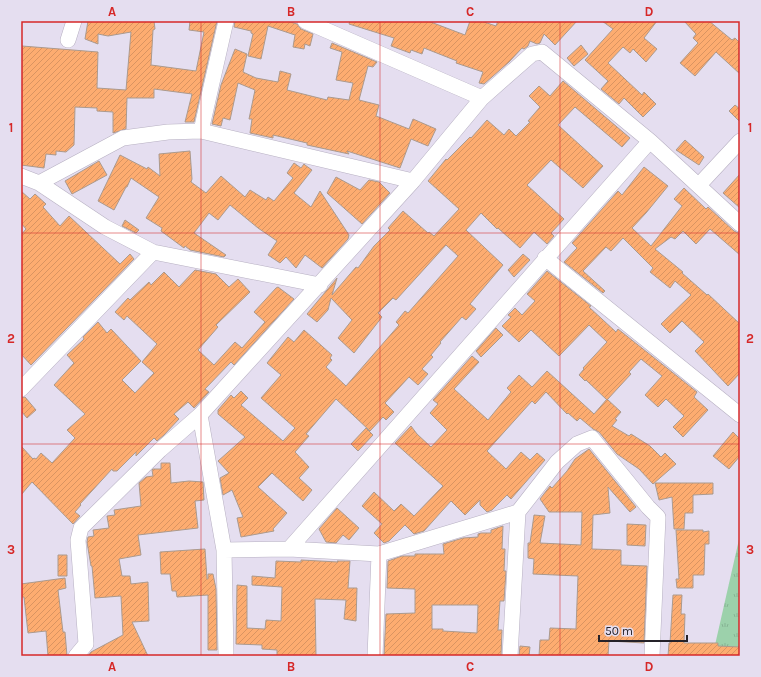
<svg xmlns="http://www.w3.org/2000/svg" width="761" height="677" viewBox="0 0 761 677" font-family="Karla,sans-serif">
<defs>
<pattern id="grass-tufts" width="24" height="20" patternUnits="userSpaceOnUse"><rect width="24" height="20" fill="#9cd1ab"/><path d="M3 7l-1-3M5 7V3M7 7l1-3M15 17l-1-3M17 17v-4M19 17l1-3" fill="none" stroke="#86b393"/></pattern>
<pattern id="building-hatch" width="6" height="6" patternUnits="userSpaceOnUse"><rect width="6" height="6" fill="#fdac70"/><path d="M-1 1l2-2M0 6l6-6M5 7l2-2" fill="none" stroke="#d99461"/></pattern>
</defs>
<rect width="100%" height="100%" fill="#e5def0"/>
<path fill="url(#grass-tufts)" d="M740,535V656L715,645Z"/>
<path fill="url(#building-hatch)" stroke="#ab9a8e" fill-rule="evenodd" d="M88,21H154L155,29L153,30L151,65L196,71L204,32L189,30L190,21H217L194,122H185L192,94L154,89V98H127L126,129L113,133V112L97,111V108L75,107L74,145L66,152L56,151V155L46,154L44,168L21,165L22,46L98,52L97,88L126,90L131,32L108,36L98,34V44L85,39Z
M235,21H287L297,24L301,29L313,34L310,46L305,44L304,49L293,47L295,35L268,26L261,59L248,56L253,34L251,33V31L234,27Z
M350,21H428L465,35L470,21H481L496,26L498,21H577L555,45L544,34L540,43L537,44L530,41L528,46L524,49L522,48L509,62L484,84L479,83L483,72L456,63L457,61L424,48L422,54L411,50L410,53L391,46L394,38L349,24Z
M602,21H657L644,38L657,49L646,62L633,49L630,53L623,47L608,63L642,95L644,92L656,104L643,117L624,98L619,104L601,89L608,81L585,60L613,29Z
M684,21H709L732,40L735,38L740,43V74L716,52L695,76L680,63L698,43L693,38L696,34Z
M332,43L377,62L373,67L368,66L359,100L379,105L376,116L409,129L413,119L436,129L428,146L411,139L400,168L347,151L349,154L307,145V143L273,135V138L250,133L252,119H249L255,90L238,83L230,120L223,118L221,126L212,124L221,85L235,49L247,54L243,72L256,78L278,82L280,71L291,74L287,90L327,100L328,97L349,100L353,83L336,80L342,52L330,48Z
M581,45L588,54L574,66L567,58Z
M563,81L630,138L622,147L575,107L558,125L603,166L583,188L551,160L527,185L564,219L551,233L554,236L547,244L534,232L520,248L498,228L497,229L481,213L466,230L503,265L470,304L476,309L466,320L462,317L440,342L441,343L431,355L433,357L422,369L428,374L418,385L409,377L385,403L394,412L386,420L383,417L370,431L336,399L306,434L309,436L295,452L309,467L299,478L312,490L303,501L272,473L258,487L287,513L273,529L274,531L241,537L237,518L243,517L232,490L223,495L220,478L229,473L218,461L245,437L218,414V410L231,395L234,398L241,391L248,398L241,405L283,441L295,428L261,398L281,375L267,363L288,337L294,342L304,330L332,355L330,358L332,360L326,367L346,386L399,325L396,322L405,311L408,313L458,256L446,245L396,300L393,298L378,313L382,317L354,353L338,338L352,320L331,298L328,310L317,322L307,314L337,278L332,295L356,267L358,268L374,246L390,230L388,228L403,211L428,233L429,232L434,236L459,209L428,181L446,159L447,160L470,137L471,138L487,120L504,135L509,129L516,136L530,122L528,121L540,107L529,96L539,86L550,96Z
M735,105L740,109V122L729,111Z
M685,140L704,157L699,165L676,150Z
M190,151L192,179L191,182L206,193L221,176L245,197L250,190L266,200L268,197L274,201L293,178L287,173L294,163L301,168L304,164L305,165L312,170L294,193L311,207L320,191L349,235L348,239L322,268L305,255L296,268L286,257L280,263L268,255L277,241L258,228L230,205L218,220L209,213L194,233L226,255L224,257L190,250L185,246L184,248L161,231L162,228L146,218L159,197L131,178L127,187H126L114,210L98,201L120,155L147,169L148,167L160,176L159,154Z
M99,161L107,175L72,194L65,181Z
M644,167L668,186L646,213L632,228L651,246L682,206L674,199L684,188L706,209L708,207L734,231L740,234V255L710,229L696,244L683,231L675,239L671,237L655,249L683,272L682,273L707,295L708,294L740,324V373L728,386L695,351L704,342L682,321L670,333L661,324L691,295L675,281L670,288L650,272L653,268L623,238L611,251L606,247L583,271L605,291L603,293L564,262L577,248L572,243L618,191L622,195Z
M740,174V208L723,193Z
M336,177L360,190L369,180L379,182L390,193L362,224L327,193Z
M21,191L30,199L35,194L46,204L43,207L60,226L69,216L120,264L130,254L134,259L31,365L21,354V235L26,229L21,223Z
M125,220L139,230L136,233L122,226Z
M523,254L530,260L514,277L508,270Z
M195,270L216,274L229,287L238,279L250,292L216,325L218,327L198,350L214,365L235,342L242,348L265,322L254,312L276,288L278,287L294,299L234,365L231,362L205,389L209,392L194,408L188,402L174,414L179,419L164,435L157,441L154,438L136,456V452L117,471H113L112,469L80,504L81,505L75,512L80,516L73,524L32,482L21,495V446L33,459L34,458L36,459L41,453L52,463L75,438L67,430L85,414L54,385L74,363L67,355L84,339L83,337L98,322L107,333L111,329L141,361L122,380L135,393L154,373L142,362L157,344L127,316L124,320L115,312L128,298L130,300L149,282L151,285L164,272L179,287Z
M547,271L591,306L589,307L616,332L618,329L697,392L694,397L708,410L683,437L673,427L684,416L666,399L658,407L645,395L662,376L641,359L629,372L631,374L607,400L586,380L585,381L579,375L584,369L583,368L607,342L589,325L559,356L531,330L519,342L502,326L511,317L508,315L515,308L522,315L535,301L527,294Z
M496,328L503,335L481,357L476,351Z
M472,356L479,362L454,389L488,420L511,392L507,388L519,375L532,387L547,371L594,414L607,399L621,412L615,419L617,420L612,426L629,436L631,434L650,446L661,457L665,453L676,464L653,484L639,469L617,454L599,432L593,429L580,418L577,421L568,413L567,414L546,392L535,404L532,401L487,451L506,469L521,452L530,460L537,453L545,460L511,499L507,495L492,510L487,512L480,505V500L465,515L451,501L424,531L414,534L405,525L389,541L384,543L374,533L382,524L362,506L374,492L394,511L401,504L414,516L443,486L395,443L411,426L417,434L431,447L447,430L430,413L438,404L433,400Z
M25,397L36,410L27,418L21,411V398Z
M366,428L373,435L358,451L351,444Z
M733,432L740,439V456L729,469L713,456Z
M589,449L636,507L630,512L608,487L610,513L593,515L592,549L621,550V565L647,566L644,643L609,641L608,656H539L540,640H549L550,628L576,629L578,576L533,574L534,559L528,558V543H530L534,515L545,516L540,543L581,545L582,512H549L540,499L550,486L552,488L567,471L575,459Z
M161,463H170L171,483L189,481L203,482L204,500L195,501L198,528L138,535L141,555L119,559L122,576H130L131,584L148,582L149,621L132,622L148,656H88L91,652L123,635L121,596L95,598L92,566H91L87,542L88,537L94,536L93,530L109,528L107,516L115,515L114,510L141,506L139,483L146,477L153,476L152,470L153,469H161Z
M655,483H713V494L693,495V513H685L684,529H674L672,497L659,500Z
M337,508L359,528L349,540L343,535L336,543L326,542L319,529Z
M627,524L646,525L645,546L627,545Z
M503,526L502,549H505L504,571H506L504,601H500L498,630H502L501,656H384L386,614L415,613V589L387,588L388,561L402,556H415V554H444L443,544L463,538L478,537V534L481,533H491V530ZM432,605H478L477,633L443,631V629H432Z
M676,530H703V532L709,531V544H705L704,575H693V588H677L676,579H679Z
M205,549L207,579H208V574H213L216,589L217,650H208V595L177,597L176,591H172L170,574H161L160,552Z
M58,555H67V576H58Z
M301,560L338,562L337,561H350L348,588H357L356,621L344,619L346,600L315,599L316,656H277V650L262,649V645L236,644L237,585L247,586V628L265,629L266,620L281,621L282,587L252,585V576L275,578L276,561L301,562Z
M65,578L66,588L58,590L63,632H65L67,656H48L46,631L28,633L24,597H21V584Z
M673,595H682L681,614H685L684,643H718V646L740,647V656H668L669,643H670Z
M520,646L530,647L529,656H519Z"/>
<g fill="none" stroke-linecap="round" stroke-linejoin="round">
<g stroke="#b7b0c2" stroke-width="16">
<path id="minor" d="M305,21L482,98
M68,40L74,21
M201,131L226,21
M21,176L39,183L105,227L153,252L320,285
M39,183L123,138L168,132L201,131L413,181
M699,185L740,141
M545,258L740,415
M21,389L153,252
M200,415L224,550L226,656
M289,549L650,141
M224,550L289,549L379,554L518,512
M76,656L86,644L78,540L81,528L160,450L200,415L413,181L482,98L532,54L542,52L650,141L740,224
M375,656L379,554
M510,656L518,512L557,462L577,444L592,438L648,507L658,517L652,656"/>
</g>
<use href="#minor" stroke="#fff" stroke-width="15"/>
</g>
<path fill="none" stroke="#d62828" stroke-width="1" stroke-opacity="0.55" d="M201,21V656M380,21V656M560,21V656M21,233H740M21,444H740"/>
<rect width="761" height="677" fill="none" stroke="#e5def0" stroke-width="44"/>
<path d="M599 635v6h88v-6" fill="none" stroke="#252229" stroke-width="2"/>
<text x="605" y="635" font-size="12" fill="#252229" stroke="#e5def0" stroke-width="3" paint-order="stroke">50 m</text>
<rect x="22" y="22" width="717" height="633" fill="none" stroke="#d62828" stroke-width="1.5"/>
<g font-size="13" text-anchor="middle" font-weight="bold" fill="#d62828">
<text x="112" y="16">A</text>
<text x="291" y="16">B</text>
<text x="470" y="16">C</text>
<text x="649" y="16">D</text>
<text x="11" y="132">1</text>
<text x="750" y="132">1</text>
<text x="11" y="343">2</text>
<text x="750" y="343">2</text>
<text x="11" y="554">3</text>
<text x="750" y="554">3</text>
<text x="112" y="671">A</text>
<text x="291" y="671">B</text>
<text x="470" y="671">C</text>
<text x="649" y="671">D</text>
</g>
</svg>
